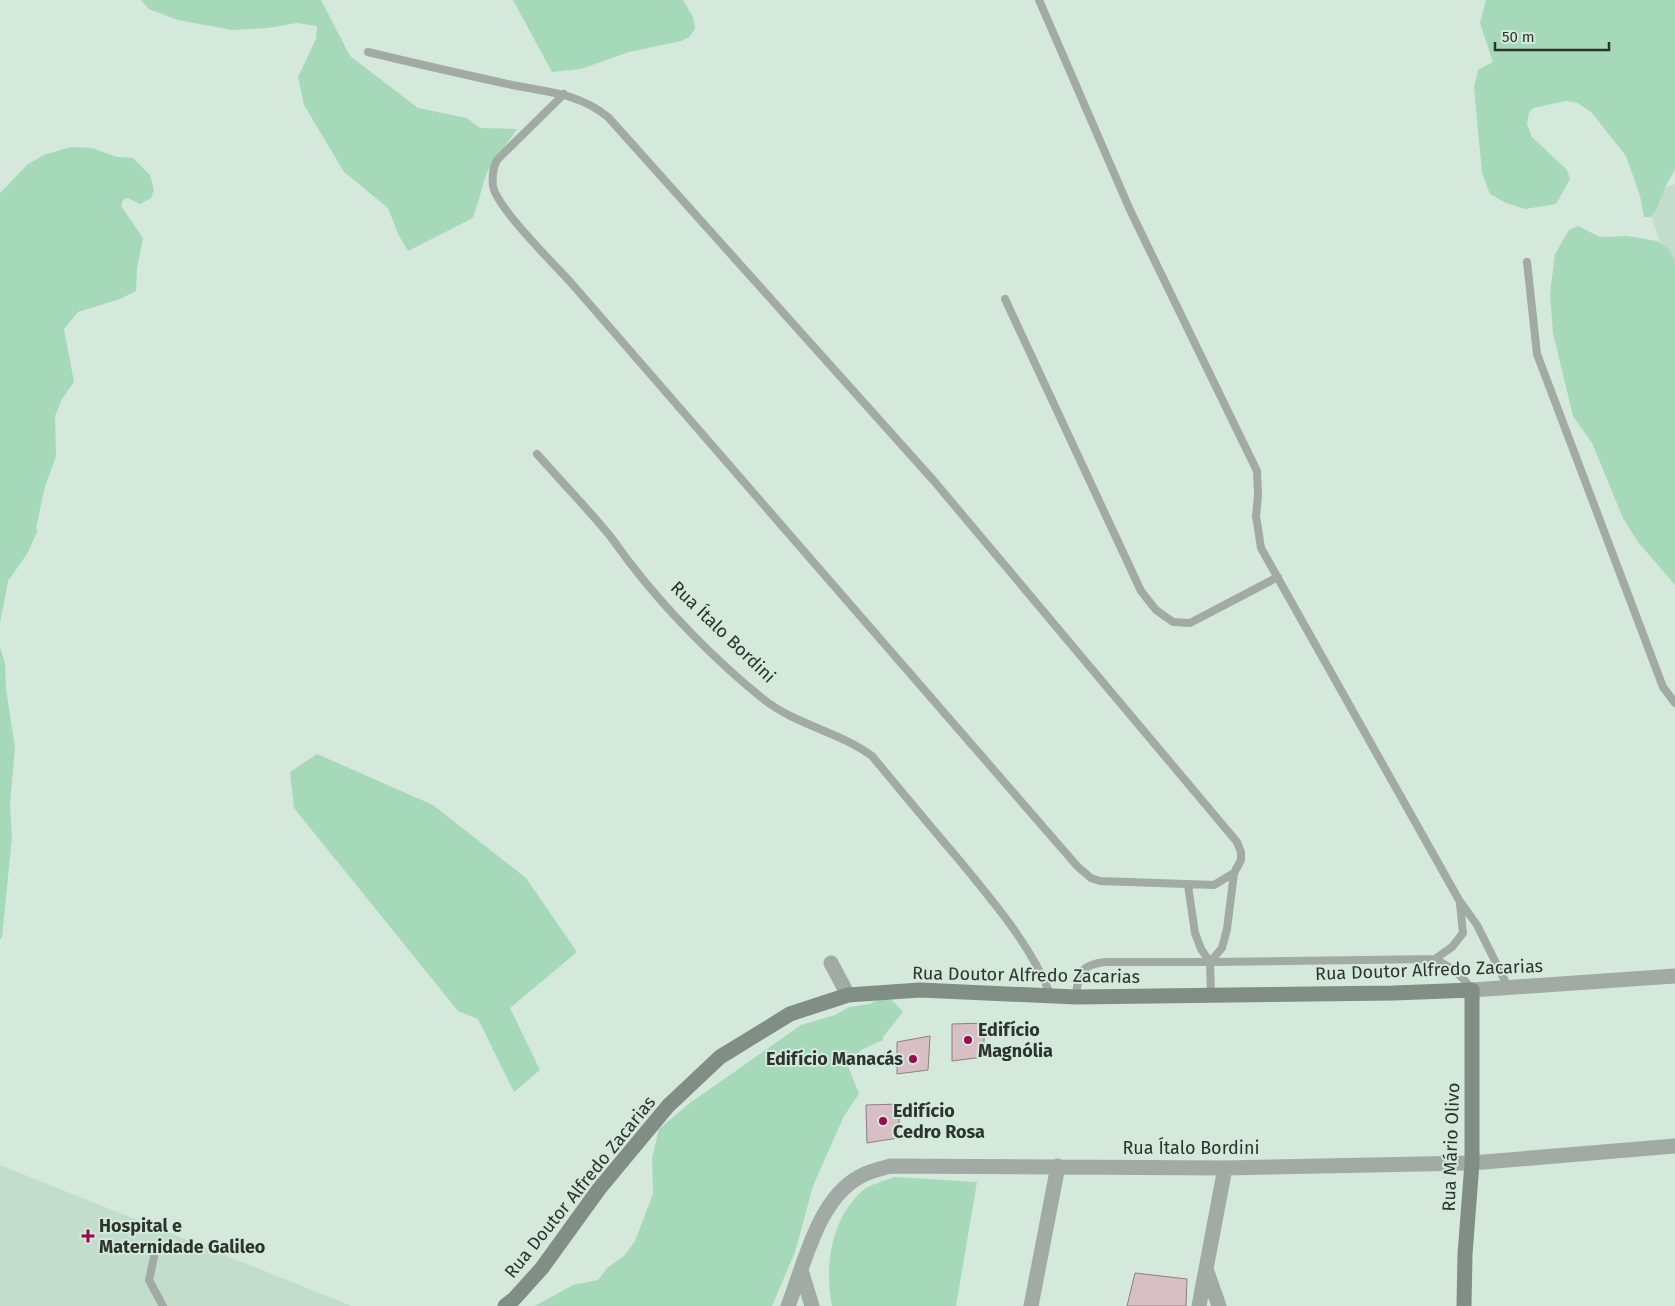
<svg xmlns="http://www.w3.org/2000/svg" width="1675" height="1306" viewBox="0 0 1675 1306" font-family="'Fira Sans',sans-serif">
<rect width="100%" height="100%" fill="#d4e9db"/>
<path fill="#c2ddcb" d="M1675,184V287L1644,194Z
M0,1165L352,1306H0Z"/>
<path fill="#a5d9b9" d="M141,0H321L350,56L418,108L467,118L480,128L517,129L487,172L473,218L408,251L398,234L388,208L344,172L304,105L298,77L316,39L317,26L297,23L267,28L232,30L178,20L149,9Z
M513,0H683L693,17L695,29L689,37L681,41L629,52L581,69L552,72Z
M1486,0H1675V170L1666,185L1656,211L1650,217H1644L1640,196L1626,156L1592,113L1578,103L1566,101L1533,108L1529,113L1527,124L1532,137L1567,170L1570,179L1556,204L1525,209L1506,203L1490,194L1482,173L1474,87L1478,70L1493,62L1480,23Z
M71,147L92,148L117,157L133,158L150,175L154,190L151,198L140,204L128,198L123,200L121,206L143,238L137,268L136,291L120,299L78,312L64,329L74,382L62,399L55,416L56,456L44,490L36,529L38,530L27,554L8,581L0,623V193L28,164L44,155Z
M1578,226L1600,237L1627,236L1657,241L1669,249L1675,262V585L1638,542L1623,518L1592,443L1573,416L1553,333L1550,294L1555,254L1569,230Z
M0,647L5,664L6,690L15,747L10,805L12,837L2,937L0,940Z
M317,754L433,805L526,878L577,952L510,1008L540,1070L514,1092L478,1019L458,1011L294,808L290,772Z
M887,995L903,1012L883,1037V1040L861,1050L848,1066L859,1094L844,1116L813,1186L795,1252L772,1306H535L573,1285L598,1280L607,1268L624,1256L635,1241L653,1194L652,1158L659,1129L690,1103L801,1025L835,1015L849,1007L870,1004Z
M894,1177L977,1182L956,1306H832C824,1267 831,1219 862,1191C870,1184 885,1181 894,1177Z"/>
<path fill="#d7bfc5" stroke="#927c82" d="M985,1023L983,1057L952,1061V1024Z
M930,1036L928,1070L897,1074V1042Z
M900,1104L898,1138L867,1143L866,1105Z
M1135,1273L1187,1279L1186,1306H1127Z"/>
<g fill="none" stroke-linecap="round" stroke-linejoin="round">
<path stroke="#a1aaa4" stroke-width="8" d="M1039,0L1130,210L1257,471L1258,495L1256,516L1261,548L1459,900L1477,925L1508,987
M368,52C413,63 458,73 503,83C542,92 576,91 608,117L934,481L1237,842L1241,852V860L1234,873L1214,885L1100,881L1091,878L1078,867L573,285C556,266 496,207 493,186C492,177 493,168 497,160L564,94
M1527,262L1537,354L1663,687L1675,703
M1005,299L1141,591L1156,610L1173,622L1190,623L1278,577
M537,454C561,481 587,508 610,536C617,545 623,554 630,563C666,610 716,661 762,698C795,725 838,731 872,756C901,791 930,826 960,861C994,903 1031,945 1051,996
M1188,885L1195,933L1201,949L1210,962L1211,995
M1435,959L1452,947L1463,933L1460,904
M1210,962L1222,948L1227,929L1234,873
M1076,997C1078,973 1080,965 1105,962H1210L1435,959C1452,968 1461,974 1472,990
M154,1257L149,1280L163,1306"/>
<path stroke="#a1aaa4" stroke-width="15" d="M831,963L848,995
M1472,990L1675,976
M1206,1269L1219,1306
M801,1270L812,1306
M788,1306C805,1263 818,1198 861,1176C870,1171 881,1169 890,1166L1225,1168L1472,1163L1675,1146
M1031,1306L1058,1166
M1199,1306L1225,1168"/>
<path stroke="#818e86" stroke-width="15" d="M505,1306L514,1299L542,1268L599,1189L668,1106L720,1057L790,1014L848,995L920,990L1076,997L1394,993L1472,990V1163L1465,1254L1464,1306"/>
</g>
<g fill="#9d0753" stroke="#d4e9db" stroke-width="2">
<circle cx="968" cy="1040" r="5"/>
<circle cx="913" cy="1059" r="5"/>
<circle cx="883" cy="1121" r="5"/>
<path d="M85.5 1228.5h5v5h5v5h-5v5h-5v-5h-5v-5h5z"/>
</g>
<g text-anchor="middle" stroke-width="4" stroke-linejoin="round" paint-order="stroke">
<g font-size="18" fill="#2c342f" stroke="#d4e9db">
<text transform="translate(723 632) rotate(44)" y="6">Rua Ítalo Bordini</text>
<text transform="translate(1429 970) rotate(-2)" y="6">Rua Doutor Alfredo Zacarias</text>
<text transform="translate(1026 975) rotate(1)" y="6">Rua Doutor Alfredo Zacarias</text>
<text transform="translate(1451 1147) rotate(-88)" y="6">Rua Mário Olivo</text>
<text x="1191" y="1154">Rua Ítalo Bordini</text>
<text transform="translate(580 1187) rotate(-51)" y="6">Rua Doutor Alfredo Zacarias</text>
</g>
<g font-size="18" font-weight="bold" fill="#2c342f" stroke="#d4e9db" text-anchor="start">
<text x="978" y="1036">Edifício<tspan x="978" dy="21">Magnólia</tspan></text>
<text x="903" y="1065" text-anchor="end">Edifício Manacás</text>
<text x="893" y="1117">Edifício<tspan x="893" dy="21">Cedro Rosa</tspan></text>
<text x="99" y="1232">Hospital e<tspan x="99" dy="21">Maternidade Galileo</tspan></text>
</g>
</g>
<path d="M1495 42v8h114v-8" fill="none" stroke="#2c342f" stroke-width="2.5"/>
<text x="1502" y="42" font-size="15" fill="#2c342f" stroke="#d4e9db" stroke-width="4" paint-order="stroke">50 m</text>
</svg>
